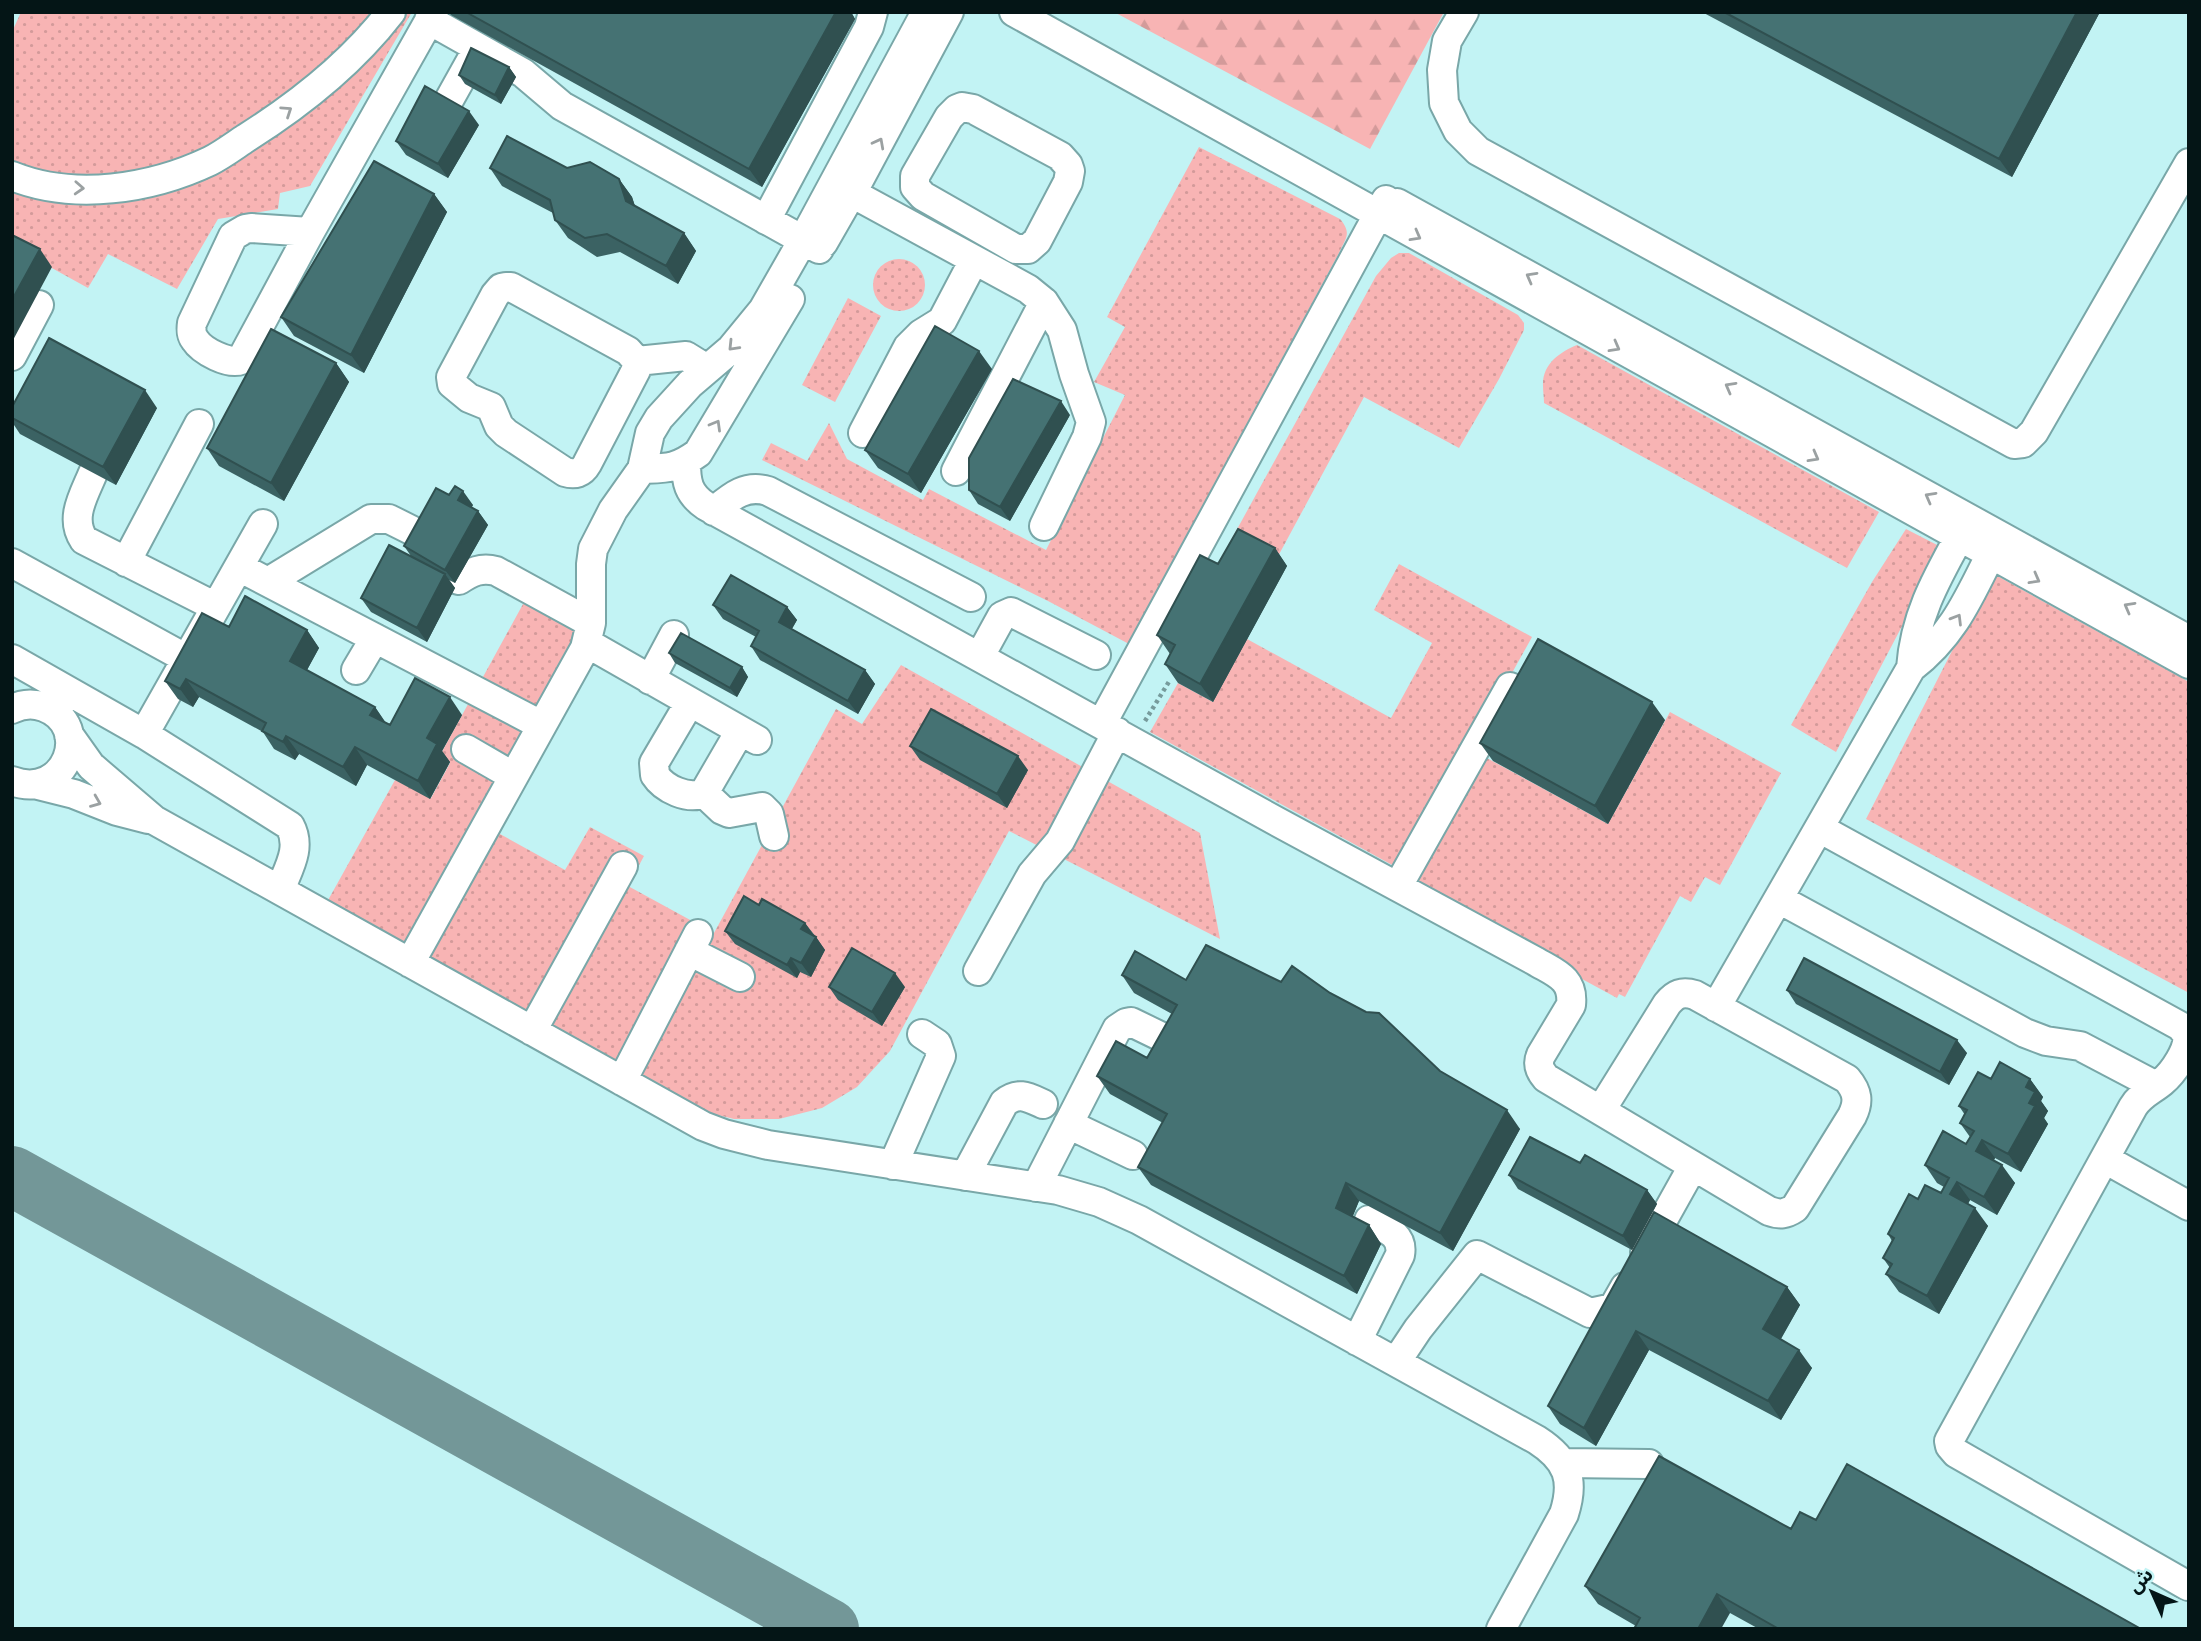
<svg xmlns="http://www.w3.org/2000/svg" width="2201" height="1641" viewBox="0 0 2201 1641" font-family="Quicksand,'Noto Sans Arabic',sans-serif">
<defs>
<pattern id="grass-dots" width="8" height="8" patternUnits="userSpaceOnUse" patternTransform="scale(1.75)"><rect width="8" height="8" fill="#f8b4b4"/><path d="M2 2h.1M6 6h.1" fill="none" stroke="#d39a9a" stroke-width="1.8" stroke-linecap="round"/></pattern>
<pattern id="forest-firs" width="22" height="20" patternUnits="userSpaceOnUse" patternTransform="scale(1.75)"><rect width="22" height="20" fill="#f8b4b4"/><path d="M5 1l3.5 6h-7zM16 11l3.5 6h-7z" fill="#d39a9a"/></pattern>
</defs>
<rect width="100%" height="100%" fill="#c2f3f4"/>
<path fill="url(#grass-dots)" d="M21,12H412L310,186L280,193L278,209L218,219L177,289L108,254L88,288L12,246V32Z
M1199,147L1340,219C1352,233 1346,238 1339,253L1129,644L1048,601L762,460L771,443L807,461L829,423L847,459L923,500L929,489L1046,550L1125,395L1094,382L1125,327L1107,317Z
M1399,253H1409L1518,315L1524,323V330L1499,379L1459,448L1364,397L1276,560L1213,573L1376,276L1391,258Z
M873 285a26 26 0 1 1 52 0a26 26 0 1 1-52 0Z
M848,298L881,316L835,402L802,385Z
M1577,345L1879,512L1847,568L1544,403C1544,397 1543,392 1543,386C1542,364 1560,352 1577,345Z
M1906,529L1943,548L1836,752L1791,725L1872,582Z
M1399,564L1532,637L1431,819L1394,866L1150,732L1178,683L1213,702L1247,639L1391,718L1432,643L1374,610Z
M1992,573L2189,682V993L1866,819Z
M528,595L594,632L489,828L565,870L590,827L644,856L628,886L714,933L836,709L862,724L901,665L1200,833L1220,939L1009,831L890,1051L857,1087L822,1108L779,1119H734L702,1111L327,902L395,780L431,798L450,763L439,757Z
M1670,712L1781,773L1720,885L1705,877L1691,902L1680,896L1625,997L1619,994L1617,998L1413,887L1485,757L1608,824Z"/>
<path fill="url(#forest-firs)" d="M1114,12H1444L1370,149Z"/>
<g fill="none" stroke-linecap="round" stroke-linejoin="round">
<path stroke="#739798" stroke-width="60" d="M12,1176L829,1629"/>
<g stroke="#79a7a8" stroke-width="32">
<path id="minor" d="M1014,12L2189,664
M1464,12L1447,41L1442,70L1444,103L1458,131L1478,151L2014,444L2023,443L2034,432L2189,163
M429,20L523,73L562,106L819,249
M449,100L478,48
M962,107L973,109L1060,156L1068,165L1070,171L1068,182L1037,241L1028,249H1016L923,196L915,187V176L949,117L957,109Z
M12,176C74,201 151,189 210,161C222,155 234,146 246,138C300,104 351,64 391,12
M837,185L1028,289L1044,302L1062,330L1074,374L1091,422L1087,437L1044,526
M1397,203L2189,640
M766,220L869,27L873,12
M310,232L251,228L245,229L233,236L192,323C191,330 191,335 195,340C202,351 229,365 241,360L310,232L434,12
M823,243L858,182L949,12
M506,287H511L628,351L637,361L636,370L587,464C582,473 575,475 565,472L506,433L499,426L491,407L469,398L452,384L451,377L495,295L501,288Z
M12,356L39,305
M637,361L686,356L707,369
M863,433L908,347L921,334L942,321L974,260
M686,462C686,482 688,494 706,506L1276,821L1535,961C1555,973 1574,978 1571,1005L1541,1055C1537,1064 1539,1070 1546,1078L1769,1211C1780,1215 1786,1214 1795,1208L1852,1116C1859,1102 1858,1092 1847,1079L1695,995C1682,991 1675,994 1667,1004L1601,1110
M642,469C668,468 676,469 698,453L790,299
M956,471L1044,302
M93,473C84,495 69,518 84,540L216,607
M714,511C731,497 745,484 768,491L971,597
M126,562L199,424
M12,563L187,659
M239,567L541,725
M459,580C471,572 481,567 496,571L591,623
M268,582L371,519H389L411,530
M587,643L757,740
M980,656L1002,616L1011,612L1096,655
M12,659L144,734L290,826C302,848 288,869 280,890
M1911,668C1915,611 1941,571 1968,521
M356,670L375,638
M650,680L674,635
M690,702L654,763L655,775C664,789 688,800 704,793L740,731
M12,709C22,704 33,703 44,707C94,726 66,801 12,781
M1102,723L1386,200
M144,734L263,524
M69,735L91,766L154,820L703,1126L724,1134L768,1145L1058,1190L1099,1202L1139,1220L1537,1440C1568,1460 1575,1480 1564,1514L1501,1629
M466,749L513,776
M38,785L74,794L117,811L148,819
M704,793L722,810L729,813L762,807L769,814L774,836
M1819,828L2180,1026L2187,1034C2190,1049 2173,1073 2162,1082C2151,1091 2140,1095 2133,1107L1949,1441L1950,1446L1956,1453L2188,1586
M1398,886L1510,687
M1779,899L2025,1033L2046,1041L2080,1046L2156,1086
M689,951L740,977
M410,963L585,648L591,623V564L593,549L613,510L642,469L650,433L659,418L690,384L731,349L763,310L803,240L926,12
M978,971L1032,874L1060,841L1117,732
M1716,1007L1911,668C1958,632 1972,589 1999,538
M532,1031L623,866
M622,1081L698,934
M1068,1124L1133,1155
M2105,1159L2189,1206
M893,1165L941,1056L937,1044L922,1034
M965,1176L1004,1103C1018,1091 1028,1097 1043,1104
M1036,1187L1117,1029L1126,1023L1131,1022L1166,1039
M1645,1252L1693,1166
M1357,1341L1400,1255C1404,1234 1384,1228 1369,1220
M1396,1362L1418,1329L1477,1255L1590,1313L1613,1308L1625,1287
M1563,1463L1649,1464"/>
</g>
<path stroke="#779b9c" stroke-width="4.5" stroke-dasharray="3.5 3.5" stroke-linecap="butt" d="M1145,721L1170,680"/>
<use href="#minor" stroke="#fff" stroke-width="28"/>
</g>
<path fill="#3b6263" d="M449,12H851L855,19L762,187L451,15Z
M1702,12H2100L2012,177Z
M509,67L516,77L501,104L465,84L459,75Z
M479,125L448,178L406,155L396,141Z
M490,168H567L619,179L632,197L635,206L684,233L696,251L678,284L620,252L597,257L568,238L555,220L553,213L502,186Z
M434,194L447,212L364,373L294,336L281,317Z
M336,363L349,382L284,501L219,466L207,448Z
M992,369L921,493L878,468L865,450Z
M12,407L157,408L116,485L20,434L12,422Z
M1070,415L1010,521L978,504L969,490Z
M449,495L473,505L471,507L478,511L488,525L455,583L449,580L455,588L427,642L371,612L361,598L411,556L404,546Z
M1275,548L1287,566L1213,702L1178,683L1165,664L1170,654L1157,635L1218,564Z
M713,605L787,607L797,620L792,629L865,670L875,684L858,714L760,660L751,646L756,637L723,619Z
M229,627L307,630L319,648L307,670L375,707L386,723L390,725L462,715L442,751L450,762L430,799L367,765L356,786L299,754L295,760L274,749L263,732L199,697L193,707L178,699L165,681Z
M669,653L742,667L748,677L737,697L675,663Z
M1665,720L1608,824L1493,761L1480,743Z
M910,746L1028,770L1007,808L920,760Z
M759,905L805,923L816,937L825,950L811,977L800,972L797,978L735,944L725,931Z
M1122,975L1186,980L1440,1071L1520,1129L1453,1251L1359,1201L1352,1217L1369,1225L1381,1244L1357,1294L1151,1185L1138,1167L1163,1123L1110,1094L1097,1076L1147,1058L1172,1014L1134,993Z
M829,987H905L882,1026L838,1000Z
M1787,990L1967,1053L1949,1085L1796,1004Z
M1991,1079H2030L2043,1097L2041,1101L2048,1111L2044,1118L2048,1124L2021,1172L1995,1158L1994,1160L2015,1183L1997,1215L1970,1200L1968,1204L1988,1226L1939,1314L1899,1292L1886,1274L1890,1268L1883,1258L1892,1241L1888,1234L1918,1199L1941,1193L1944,1187L1937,1183L1925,1165L1966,1144L1970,1137L1960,1123L1965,1115L1959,1106Z
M1580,1163L1647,1190L1657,1204L1632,1250L1518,1189L1509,1175Z
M1654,1212L1787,1287L1800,1305L1781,1339L1812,1368L1781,1420L1649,1350L1596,1446L1560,1424L1548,1406Z
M1816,1520L2141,1629H1759L1730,1613L1636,1626L1598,1604L1585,1586L1791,1529Z"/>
<path fill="#305050" d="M836,12H851L855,19L762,187L749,169Z
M2077,12H2100L2012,177L1999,159Z
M509,67L516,77L501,104L495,95Z
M469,111L479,125L448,178L438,164Z
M619,179L632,197L639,219L626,201Z
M434,194L447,212L364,373L351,355Z
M684,233L696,251L678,284L666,266Z
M40,249L52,267L12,342V300Z
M979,351L992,369L921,493L908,474Z
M336,363L349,382L284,501L271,483Z
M145,390L157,408L116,485L103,467Z
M1061,401L1070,415L1010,521L1000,507Z
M463,491L473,505L468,514L458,500Z
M478,511L488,525L455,583L445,570Z
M1275,548L1287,566L1213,702L1200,684Z
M445,574L455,588L427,642L417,628Z
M787,607L797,620L788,635L779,622Z
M307,630L319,648L302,679L290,661Z
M742,667L748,677L737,697L730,688Z
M865,670L875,684L858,714L848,701Z
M186,679L199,697L193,707L180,689Z
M450,697L462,715L442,751L450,762L430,799L418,781L427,738Z
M1652,702L1665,720L1608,824L1595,806Z
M375,707L387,725L370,715Z
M286,736L299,754L295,760L283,742Z
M355,747L367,765L356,786L343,767Z
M1018,756L1028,770L1007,808L997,794Z
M805,923L814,936L801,929Z
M816,937L825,950L811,977L801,963Z
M791,958L800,972L797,978L787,965Z
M895,973L905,987L882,1026L872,1012Z
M1957,1040L1967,1053L1949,1085L1940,1072Z
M2030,1079L2043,1097L2041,1101L2048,1111L2044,1118L2048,1124L2021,1172L2008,1154L2029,1103L2026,1087Z
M1507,1110L1520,1129L1453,1251L1440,1233Z
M1982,1140L1995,1158L1989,1169L1976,1151Z
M2002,1165L2015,1183L1997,1215L1984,1197Z
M1957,1182L1970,1200L1963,1212L1950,1194Z
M1346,1183L1359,1201L1349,1226L1336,1208Z
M1647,1190L1657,1204L1632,1250L1623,1236Z
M1975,1208L1988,1226L1939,1314L1927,1296Z
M1369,1225L1381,1244L1357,1294L1344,1276Z
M1787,1287L1800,1305L1776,1347L1763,1329Z
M1636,1331L1649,1350L1596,1446L1584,1428Z
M1799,1350L1812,1368L1781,1420L1768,1401Z
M1717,1594L1730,1613L1721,1629H1698Z"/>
<path fill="#457273" stroke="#305050" stroke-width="2" d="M466,12H836L749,169Z
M1724,12H2077L1999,159Z
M471,48L509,67L495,95L459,75Z
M425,86L469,111L438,164L396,141Z
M507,136L567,168L590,162L619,179L626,201L684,233L666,266L607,234L585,238L555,220L550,200L490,168Z
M374,161L434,194L351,355L281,317Z
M12,235L40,249L12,300Z
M935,326L979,351L908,474L865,450Z
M271,329L336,363L271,483L207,448Z
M49,338L145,390L103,467L12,418V407Z
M1013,379L1061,401L1000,507L969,490V458Z
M455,486L463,491L458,500L478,511L445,570L404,546L436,488L449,495Z
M1238,529L1275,548L1200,684L1165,664L1175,645L1157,635L1200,555L1218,564Z
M389,545L445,574L417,628L361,598Z
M731,575L787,607L779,622L865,670L848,701L751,646L759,631L713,605Z
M245,596L307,630L290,661L375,707L370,715L390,725L415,678L450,697L427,738L437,744L418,781L355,747L343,767L286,736L283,742L262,731L266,723L186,679L180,689L165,681L202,613L229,627Z
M681,633L742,667L730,688L669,653Z
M1538,639L1652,702L1595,806L1480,743Z
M931,709L1018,756L997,794L910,746Z
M744,896L759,905L762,899L805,923L801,929L816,937L801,963L791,958L787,965L725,931Z
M1206,945L1281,982L1292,966L1330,993L1366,1012L1379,1013L1440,1071L1507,1110L1440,1233L1346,1183L1336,1208L1369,1225L1344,1276L1138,1167L1167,1114L1097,1076L1116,1041L1147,1058L1177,1005L1122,975L1135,951L1186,980Z
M852,948L895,973L872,1012L829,987Z
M1804,958L1957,1040L1940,1072L1787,990Z
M2000,1062L2030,1079L2026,1087L2035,1092L2029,1103L2035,1106L2008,1154L1982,1140L1976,1151L2002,1165L1984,1197L1957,1182L1950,1194L1975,1208L1927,1296L1886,1274L1892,1264L1883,1258L1894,1238L1888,1234L1909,1194L1918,1199L1925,1185L1941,1193L1949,1178L1925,1165L1943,1131L1966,1144L1974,1131L1960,1123L1967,1110L1959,1106L1978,1072L1991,1079Z
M1530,1137L1580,1163L1585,1155L1647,1190L1623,1236L1509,1175Z
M1654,1212L1787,1287L1763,1329L1799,1350L1768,1401L1636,1331L1584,1428L1548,1406Z
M1659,1456L1791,1529L1800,1512L1816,1520L1847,1464L2141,1629H1779L1717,1594L1698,1629H1634L1640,1618L1585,1586Z"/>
<defs><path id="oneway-chevron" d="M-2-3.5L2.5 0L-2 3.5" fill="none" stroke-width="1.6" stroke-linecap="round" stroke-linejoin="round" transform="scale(1.75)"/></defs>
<g stroke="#9ba1a2">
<use href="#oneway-chevron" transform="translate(287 111) rotate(-34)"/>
<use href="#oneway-chevron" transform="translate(879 143) rotate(-62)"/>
<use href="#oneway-chevron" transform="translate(79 188) rotate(3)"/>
<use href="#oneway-chevron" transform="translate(1416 236) rotate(29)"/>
<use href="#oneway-chevron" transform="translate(1531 277) rotate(-151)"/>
<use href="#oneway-chevron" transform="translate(733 346) rotate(134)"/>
<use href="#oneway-chevron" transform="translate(1615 347) rotate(29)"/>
<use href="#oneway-chevron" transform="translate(1730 387) rotate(-151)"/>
<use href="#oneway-chevron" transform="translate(716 425) rotate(-60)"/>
<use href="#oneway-chevron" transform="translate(1814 457) rotate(29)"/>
<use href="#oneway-chevron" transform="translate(1930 497) rotate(-151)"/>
<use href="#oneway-chevron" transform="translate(2035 579) rotate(29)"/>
<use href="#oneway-chevron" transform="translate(2129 607) rotate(-151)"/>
<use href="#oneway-chevron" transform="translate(1957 619) rotate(-59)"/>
<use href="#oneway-chevron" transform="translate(96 802) rotate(22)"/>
</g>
<rect width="2201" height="1641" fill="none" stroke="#041516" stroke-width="28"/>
<g transform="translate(2152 1592) rotate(315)" stroke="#c2f3f4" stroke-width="5" paint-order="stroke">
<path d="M0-5L12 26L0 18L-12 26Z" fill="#041516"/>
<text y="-10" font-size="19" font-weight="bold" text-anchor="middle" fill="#041516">ش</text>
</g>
</svg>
